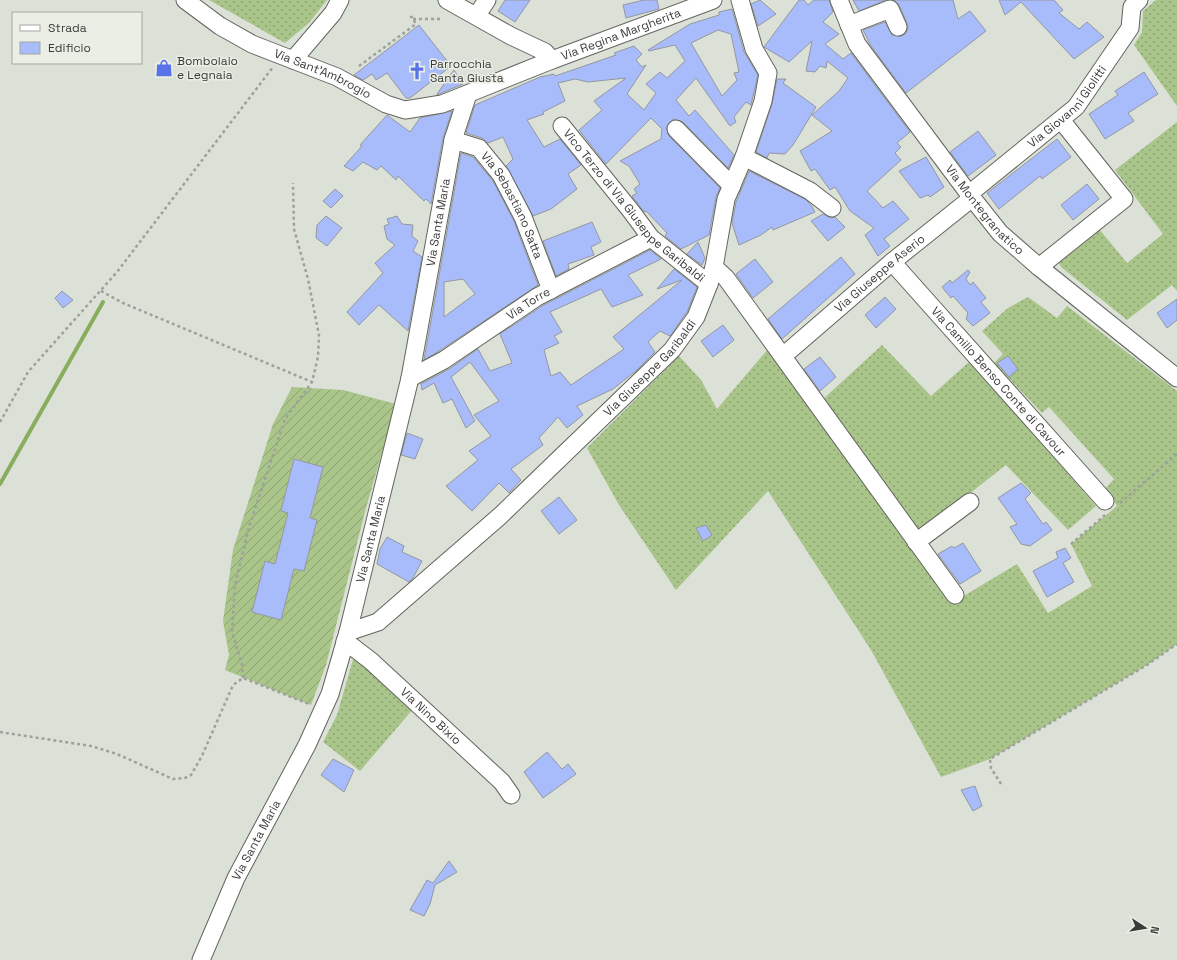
<svg xmlns="http://www.w3.org/2000/svg" width="1177" height="960" viewBox="0 0 1177 960" font-family="'Space Grotesk',sans-serif">
<defs>
<pattern id="grass-dots" width="8" height="8" patternUnits="userSpaceOnUse"><rect width="8" height="8" fill="#a9c58a"/><path d="M2 2h.1M6 6h.1" fill="none" stroke="#8ba172" stroke-width="1.8" stroke-linecap="round"/></pattern>
<pattern id="garden-furrows" width="10" height="10" patternUnits="userSpaceOnUse"><rect width="10" height="10" fill="#a9c58a"/><path d="M-1 1l2-2M0 10L10 0M9 11l2-2" fill="none" stroke="#8ba172"/></pattern>
</defs>
<rect width="100%" height="100%" fill="#dce1d8"/>
<path fill="url(#grass-dots)" d="M209,0H327L309,23L285,43Z
M1156,0H1177V106L1134,45L1142,32L1143,11Z
M1177,122V291L1172,285L1127,320L1061,267L1059,263L1100,230L1127,263L1163,234L1115,170Z
M1028,297L1057,318L1067,306L1177,391V644L1147,665L990,759L941,777L871,650L768,491L676,590L619,505L587,448L679,356L701,380L717,409L769,348L952,603L1017,564L1048,613L1092,586L1071,544L1117,506L1105,489L1114,479L1049,407L1042,413L994,363L1003,354L982,331L1008,308Z
M882,345L931,396L970,361L1096,506L1068,530L1006,465L927,527L918,529L821,401Z
M354,656L413,709L360,771L323,742L337,715Z"/>
<path fill="url(#garden-furrows)" d="M292,387L343,390L396,404L366,508L326,665L311,705L225,670L229,655L223,621L233,550L273,424Z"/>
<g fill="none" stroke-linecap="round" stroke-linejoin="round">
<path stroke="#88ad5c" stroke-width="4" d="M0,484L103,302"/>
</g>
<path fill="#a8bcfb" stroke="#9497a0" fill-rule="evenodd" d="M505,0H530L515,22L498,11Z
M644,0H657L659,9L626,18L623,5Z
M760,0L776,14L758,26L751,4Z
M799,0H804L808,5L814,0H829L833,12L823,22L839,34L825,44L843,59L851,53L910,132L897,143L901,147L895,153L901,160L867,191L883,208L893,201L909,219L884,239L890,246L878,256L865,235L874,228L850,211L835,187L830,190L815,169L811,171L800,151L832,131L812,115L839,91L848,78L827,61L826,68L820,66L815,72L806,71L812,41L789,62L764,47Z
M853,0H886L859,11Z
M894,0H953L958,19L970,11L986,31L906,93L871,46L863,30L885,22L892,35L902,36L906,33L908,28L907,23L899,5Z
M999,0H1054L1063,10L1059,13L1079,29L1087,22L1104,37L1074,59L1021,2L1005,15Z
M732,9L744,52L758,75L751,105L746,102L734,117L736,122L730,126L696,78L676,100L689,116L695,110L734,155L728,168L683,122L673,119L666,127L669,136L720,188L716,197L709,235L681,249L665,236L667,233L646,211L644,212L632,196L637,193L634,189L640,184L629,166L620,161L661,139L662,129L651,118L606,164L579,130L602,110L594,101L626,78L588,82L575,79L558,83L565,101L543,112L544,114L527,120L544,147L560,139L581,165L568,174L577,189L551,209L533,216L506,166L513,159L503,137L488,143L482,138L466,133L475,105L540,77L554,74L555,76L616,55L614,53L634,46L642,54L636,60L642,67L646,65L627,94L644,110L656,93L646,84L660,72L667,78L685,61L675,45L649,51L648,50L690,24L719,15V12ZM718,30L731,34L739,72L734,73L737,80L722,96L691,43Z
M419,25L451,66L410,98H406L387,73L376,80L372,74L363,80L354,75Z
M454,70L463,84L437,95V94Z
M1144,72L1158,94L1128,113L1134,121L1105,139L1089,114L1118,95L1115,91Z
M777,79H786L783,83L816,107L793,145L785,154L769,153L767,158L756,152L772,104Z
M452,111L443,138L431,204L426,199L424,201L398,176L396,180L381,166L377,170L363,162L353,171L344,166L362,146L360,145L387,115L410,132L420,118Z
M978,131L996,155L968,176L950,152Z
M1057,139L1071,157L1042,179L1040,176L999,209L987,193Z
M461,153L473,157L493,181L514,221L538,285L439,351L424,360ZM463,279L475,294L444,317V282Z
M926,157L944,187L930,197L928,195L920,198L899,171Z
M749,171L805,199L811,205L815,212L773,230L772,227L761,235L739,245L732,223L736,202Z
M1087,184L1099,199L1073,220L1061,205Z
M335,189L343,196L331,208L323,201Z
M823,214L830,218L835,217L845,227L828,241L811,221Z
M326,216L342,228L327,246L316,238L317,225Z
M397,216L402,224L413,225L412,236L418,241L413,251L422,257L408,331L379,305L359,325L347,312L383,273L375,263L395,245L387,239L384,226L389,224L387,219Z
M592,222L601,242L591,247L594,255L568,264L569,269L556,276L543,241Z
M698,242L705,258L702,265L687,254Z
M650,250L661,259L628,275L643,295L612,307L601,289L550,312L562,332L554,336L559,343L544,350L551,376L560,372L571,385L624,349L613,337L682,280L657,289L674,269L697,287L687,312L670,336L660,331L648,342L655,352L637,370L613,389L577,406L583,415L567,428L558,417L539,438L543,445L511,469L521,480L509,493L499,483L472,511L446,486L478,460L469,451L491,436L474,415L499,401L470,362L451,377L475,421L466,428L452,399L443,403L434,383L422,390L421,384L449,369L478,349L490,371L512,363L500,334L542,306Z
M841,257L855,274L782,339L768,319Z
M755,259L773,282L753,298L736,274Z
M968,270L970,272L966,279L970,285L973,282L986,298L981,302L990,313L973,326L966,319L968,313L953,296L951,298L942,287L950,280L952,283Z
M62,291L73,300L63,308L55,298Z
M885,297L896,309L876,328L865,315Z
M1177,299V320L1167,328L1157,313Z
M723,325L734,340L713,357L701,341Z
M1008,356L1018,369L1009,377L997,363Z
M820,357L836,377L820,391L804,369Z
M407,433L423,439L415,459L401,455Z
M294,459L323,467L310,518L317,520L304,571L294,569L281,620L252,612L265,561L275,564L288,513L281,511Z
M1021,483L1031,493L1025,499L1043,524L1046,522L1052,530L1030,546L1021,544L1010,527L1017,524L998,498Z
M559,497L577,520L559,534L541,511Z
M706,525L712,535L703,541L696,528Z
M387,537L404,546L402,552L422,561L413,578L409,582L377,564L380,549Z
M963,543L981,571L960,584L938,554L952,546L954,548Z
M1065,548L1071,558L1063,563L1074,582L1047,597L1033,571L1058,558L1056,552Z
M547,752L562,769L568,764L576,774L543,798L524,772Z
M333,759L354,770L344,792L321,775Z
M975,786L982,806L973,811L961,790Z
M449,861L457,872L435,885L430,904L424,916L410,910L427,880L433,883Z"/>
<g fill="none" stroke-linecap="round" stroke-linejoin="round">
<g stroke="#62665e" stroke-width="19">
<g id="minor">
<path id="s1" d="M185,0L220,26L252,44L337,77L386,104L405,110L442,104L552,60L713,0"/>
<path d="M447,0L511,36L545,52L552,60"/>
<path id="s2" d="M839,0L857,44L969,194L1000,233L1039,267L1177,378"/>
<path d="M477,15L487,0"/>
<path d="M849,25L890,9L898,27"/>
<path d="M293,60L333,13L340,0"/>
<path id="s3" d="M562,126L631,211L651,238L709,284"/>
<path d="M676,129L732,186"/>
<path id="s4" d="M453,140L479,148L501,175L523,217L551,290"/>
<path d="M744,157L810,191L832,208"/>
<path id="s5" d="M969,194L1076,107L1130,28L1132,7L1139,0"/>
<path id="s6" d="M892,262L1105,501"/>
<path d="M714,267L726,278L955,595"/>
<path d="M1039,267L1124,199L1061,120"/>
<path id="s7" d="M790,350L892,262L972,198"/>
<path id="s8" d="M410,378L444,360L537,297L651,238"/>
<path d="M916,542L970,502"/>
<path id="s9" d="M348,632L378,622L500,516L672,350L696,317L709,284L714,267L726,199L744,157L763,101L768,73L754,49L740,0"/>
<path id="s10" d="M345,641L371,661L502,782L511,795"/>
<path id="s11" d="M201,960L236,878L307,745L330,694L348,632L410,378L453,140L468,94"/>
</g>
</g>
<path stroke="#9da19a" stroke-width="2.5" stroke-dasharray="3 3" stroke-linecap="butt" d="M413,19H440
M359,66L416,24L412,17H408
M101,291L123,303L312,382
M0,422L28,372L117,272L273,67
M1120,503L1177,454
M1071,544L1105,515
M243,678L242,665L232,632L235,585L249,527L285,419L312,382L318,357L319,335L308,279L294,229L293,183
M0,732L91,746L117,754L173,779L185,778L191,775L202,756L233,685L243,678L309,704
M1001,784L991,768L990,759L1147,665L1177,644"/>
<use href="#minor" stroke="#fff" stroke-width="17"/>
</g>
<defs>
<g id="shop-bare" transform="scale(1.38)"><path d="M-5-2.5h2.3a2.7 3.5 0 0 1 5.4 0H5L5.5 6h-11ZM-1.5-2.5h3a1.5 2.3 0 0 0-3 0Z" fill="#5873e9" stroke="#eaeee5" stroke-width="2.5" paint-order="stroke"/></g>
<g id="church-bare" transform="scale(1.38)"><path d="M-1.2-6h2.4v3.5h3.3v2.4h-3.3V6h-2.4V-.1h-3.3v-2.4h3.3Z" fill="#5873e9" stroke="#eaeee5" stroke-width="2.5" paint-order="stroke"/></g>
</defs>
<g fill-rule="evenodd">
<use href="#shop-bare" x="164" y="68"/>
<use href="#church-bare" x="417" y="71"/>
</g>
<g text-anchor="middle" stroke-width="3" stroke-linejoin="round" paint-order="stroke">
<g font-size="12" fill="#3b3c39" stroke="#eaeee5">
<text dy="4" stroke="none"><textPath href="#s1" startOffset="477">Via Regina Margherita</textPath></text>
<text dy="4" stroke="none"><textPath href="#s1" startOffset="157">Via Sant'Ambrogio</textPath></text>
<text dy="4" stroke="none"><textPath href="#s5" startOffset="132">Via Giovanni Giolitti</textPath></text>
<text dy="4" stroke="none"><textPath href="#s3" startOffset="108">Vico Terzo di Via Giuseppe Garibaldi</textPath></text>
<text dy="4" stroke="none"><textPath href="#s4" startOffset="94">Via Sebastiano Satta</textPath></text>
<text dy="4" stroke="none"><textPath href="#s2" startOffset="257">Via Montegranatico</textPath></text>
<text dy="4" stroke="none"><textPath href="#s11" startOffset="780">Via Santa Maria</textPath></text>
<text dy="4" stroke="none"><textPath href="#s7" startOffset="118">Via Giuseppe Aserio</textPath></text>
<text dy="4" stroke="none"><textPath href="#s8" startOffset="140">Via Torre</textPath></text>
<text dy="4" stroke="none"><textPath href="#s9" startOffset="404">Via Giuseppe Garibaldi</textPath></text>
<text dy="4" stroke="none"><textPath href="#s6" startOffset="160">Via Camillo Benso Conte di Cavour</textPath></text>
<text dy="4" stroke="none"><textPath href="#s11" startOffset="456">Via Santa Maria</textPath></text>
<text dy="4" stroke="none"><textPath href="#s10" startOffset="114">Via Nino Bixio</textPath></text>
<text dy="4" stroke="none"><textPath href="#s11" startOffset="132">Via Santa Maria</textPath></text>
</g>
<g font-size="12" fill="#3b3c39" stroke="#eaeee5" text-anchor="start">
<text x="177" y="65">Bombolaio<tspan x="177" dy="14">e Legnaia</tspan></text>
<text x="430" y="68">Parrocchia<tspan x="430" dy="14">Santa Giusta</tspan></text>
</g>
</g>
<rect x="12" y="12" width="130" height="52" fill="#eaeee5" stroke="#a4a7a0"/>
<rect x="20" y="25" width="20" height="6" fill="#ffffff" stroke="#a4a7a0"/>
<text x="48" y="32" font-size="12" fill="#3b3c39">Strada</text>
<rect x="20" y="42" width="20" height="12" fill="#a8bcfb" stroke="#a4a7a0"/>
<text x="48" y="52" font-size="12" fill="#3b3c39">Edificio</text>
<g transform="translate(1145 928) rotate(102)" stroke="#eaeee5" stroke-width="3" paint-order="stroke">
<path d="M0-3L7 15L0 10L-7 15Z" fill="#3b3c39"/>
<text y="-6" font-size="11" font-weight="bold" text-anchor="middle" fill="#3b3c39">N</text>
</g>
</svg>
